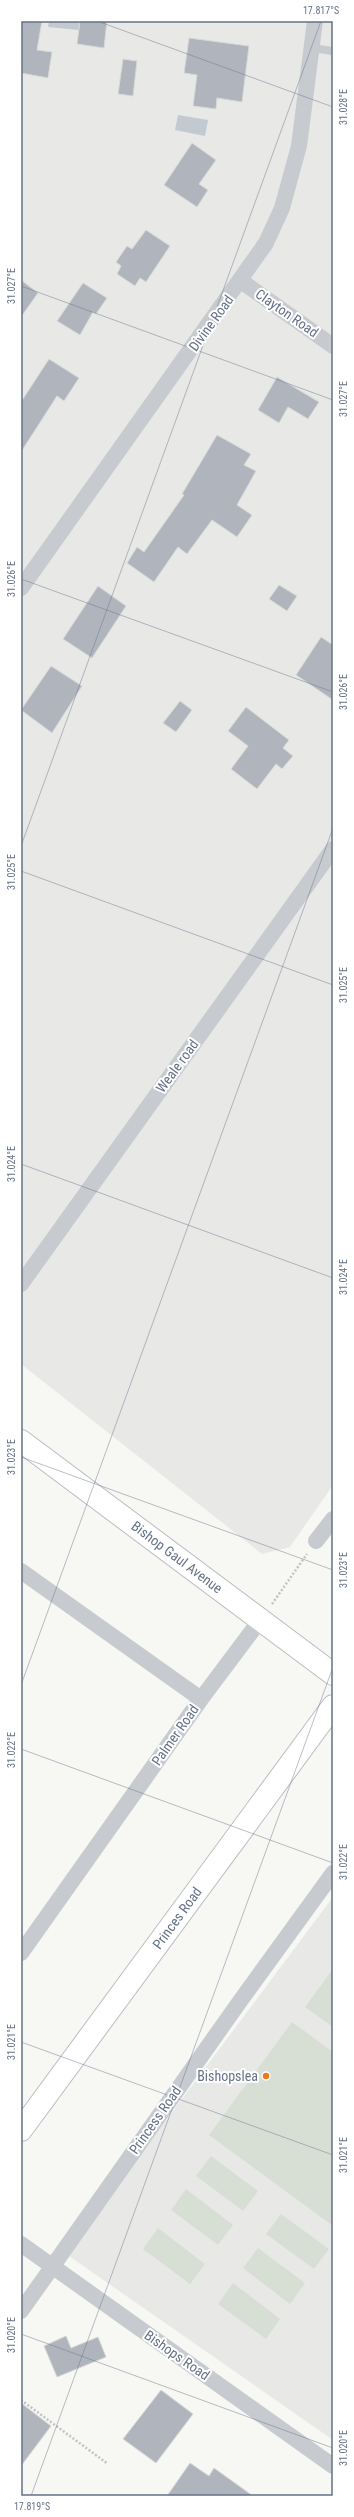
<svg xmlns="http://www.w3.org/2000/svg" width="354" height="2517" viewBox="0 0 354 2517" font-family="'Roboto Condensed',sans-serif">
<rect width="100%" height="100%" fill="#f7f7f4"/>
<path fill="#e8e8e7" d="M21,21H333V1485L290,1547L262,1554L21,1364Z
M333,1897V2440L66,2254Z"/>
<path fill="#d7dfd5" d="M333,1969V2027L305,2007Z
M292,2022L333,2052V2226L209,2135Z
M211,2156L258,2191L243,2211L196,2176Z
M186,2189L233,2225L218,2245L171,2210Z
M281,2214L329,2249L314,2269L266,2234Z
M158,2228L205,2264L190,2284L143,2249Z
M258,2248L305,2283L290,2304L243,2268Z
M233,2283L280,2319L266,2339L218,2304Z"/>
<path fill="#c2c9d0" d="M49,21H80L79,30L48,27Z
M178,115L208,120L205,136L175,130Z"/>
<path fill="#b0b5bd" stroke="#d8d9d7" d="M21,21H42L37,50L52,52L48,78L21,73Z
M80,21H107L104,48L77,44Z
M189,38L249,46L242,102L217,98L216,109L193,106L197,75L184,73Z
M123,59L137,61L133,96L118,94Z
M192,143L216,160L199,184L208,190L197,207L164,185Z
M146,230L170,246L146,282L140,278L135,286L117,274L121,266L116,262L127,246L132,249Z
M21,280L38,293L21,317Z
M83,283L107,298L96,314L93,312L80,335L57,321Z
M49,359L79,378L64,401L57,396L21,452V402Z
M277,377L319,402L308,419L288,407L279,423L258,410Z
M217,435L251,454L244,465L256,471L237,505L252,515L237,537L212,520L187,554L178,547L154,582L127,563L137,547L144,552L184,495L182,494Z
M279,585L297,596L287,611L269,599Z
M98,586L126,606L92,658L63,639Z
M321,637L333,645V700L296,675Z
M51,666L82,686L52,733L21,710Z
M180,701L192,710L176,732L163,723Z
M246,707L289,740L283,748L293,756L282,769L276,764L257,789L231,769L248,746L228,731Z
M66,2336L71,2348L98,2337L106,2357L57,2377L44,2346Z
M161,2390L193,2414L156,2463L123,2439Z
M21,2403L51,2426L21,2466Z
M190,2463L209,2476L214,2468L253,2496H167Z"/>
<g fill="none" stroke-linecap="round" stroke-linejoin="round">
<g stroke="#b9bdc3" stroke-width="24">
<path id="secondary" d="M21,1441L333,1674
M21,2130L333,1706"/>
</g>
<path stroke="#c1c2c5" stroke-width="2.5" stroke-dasharray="2 2" stroke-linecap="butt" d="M272,1604L307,1554
M21,2400L108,2464"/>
<path stroke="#c7cace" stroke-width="8" d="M312,48L333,51"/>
<path stroke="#c7cace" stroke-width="16" d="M241,281L333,346
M21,588L266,243L282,208L299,146L315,21
M21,1284L333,849
M316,1541L333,1519
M21,1571L201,1699
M21,1953L201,1699L261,1619
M21,2244L333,2466
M21,2311L238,2004L333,1873"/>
<use href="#secondary" stroke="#fff" stroke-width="22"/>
</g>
<path fill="none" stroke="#657187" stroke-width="1" stroke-opacity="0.45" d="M97,21L333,107M21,286L333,400M21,579L333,692M21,846L321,21M21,871L333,985M21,1164L333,1278M21,1457L333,1570M21,1685L333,828M21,1749L333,1863M21,2042L333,2155M21,2334L333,2448M31,2496L333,1667"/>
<circle fill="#eb7921" stroke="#fff" stroke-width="1.5" cx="266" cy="2076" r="4"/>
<g text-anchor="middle" stroke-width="4" stroke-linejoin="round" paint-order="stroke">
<g font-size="14" fill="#657187" stroke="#fff">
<text transform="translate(287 313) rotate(35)" y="5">Clayton Road</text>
<text transform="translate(211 323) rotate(-54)" y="5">Divine Road</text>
<text transform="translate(177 1066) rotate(-54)" y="5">Weale road</text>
<text transform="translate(177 1557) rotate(37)" y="5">Bishop Gaul Avenue</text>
<text transform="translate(175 1735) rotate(-55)" y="5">Palmer Road</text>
<text transform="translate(177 1918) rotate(-54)" y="5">Princes Road</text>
<text transform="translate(155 2120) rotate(-55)" y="5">Princess Road</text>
<text transform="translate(177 2355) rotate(35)" y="5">Bishops Road</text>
</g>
<g font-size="14" fill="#657187" stroke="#fff" text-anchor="end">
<text x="258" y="2081">Bishopslea</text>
</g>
</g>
<rect width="354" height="2517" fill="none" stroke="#ffffff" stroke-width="44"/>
<rect x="22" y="22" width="310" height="2473" fill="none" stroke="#657187" stroke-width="1.5"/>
<g font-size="10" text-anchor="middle" fill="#657187">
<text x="321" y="14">17.817°S</text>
<text transform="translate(343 107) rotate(-90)" y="4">31.028°E</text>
<text transform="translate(11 286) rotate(-90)" y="4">31.027°E</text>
<text transform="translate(343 399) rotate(-90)" y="4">31.027°E</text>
<text transform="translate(11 579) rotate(-90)" y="4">31.026°E</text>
<text transform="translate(343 692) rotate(-90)" y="4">31.026°E</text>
<text transform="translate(11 872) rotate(-90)" y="4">31.025°E</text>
<text transform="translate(343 985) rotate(-90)" y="4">31.025°E</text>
<text transform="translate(11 1164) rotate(-90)" y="4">31.024°E</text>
<text transform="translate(343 1277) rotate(-90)" y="4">31.024°E</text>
<text transform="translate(11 1457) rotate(-90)" y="4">31.023°E</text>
<text transform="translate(343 1570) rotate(-90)" y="4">31.023°E</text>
<text transform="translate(11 1750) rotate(-90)" y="4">31.022°E</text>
<text transform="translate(343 1862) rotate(-90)" y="4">31.022°E</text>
<text transform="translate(11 2042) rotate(-90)" y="4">31.021°E</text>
<text transform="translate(343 2155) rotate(-90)" y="4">31.021°E</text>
<text transform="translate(11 2335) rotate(-90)" y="4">31.020°E</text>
<text transform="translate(343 2448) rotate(-90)" y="4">31.020°E</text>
<text x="32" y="2510">17.819°S</text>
</g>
</svg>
